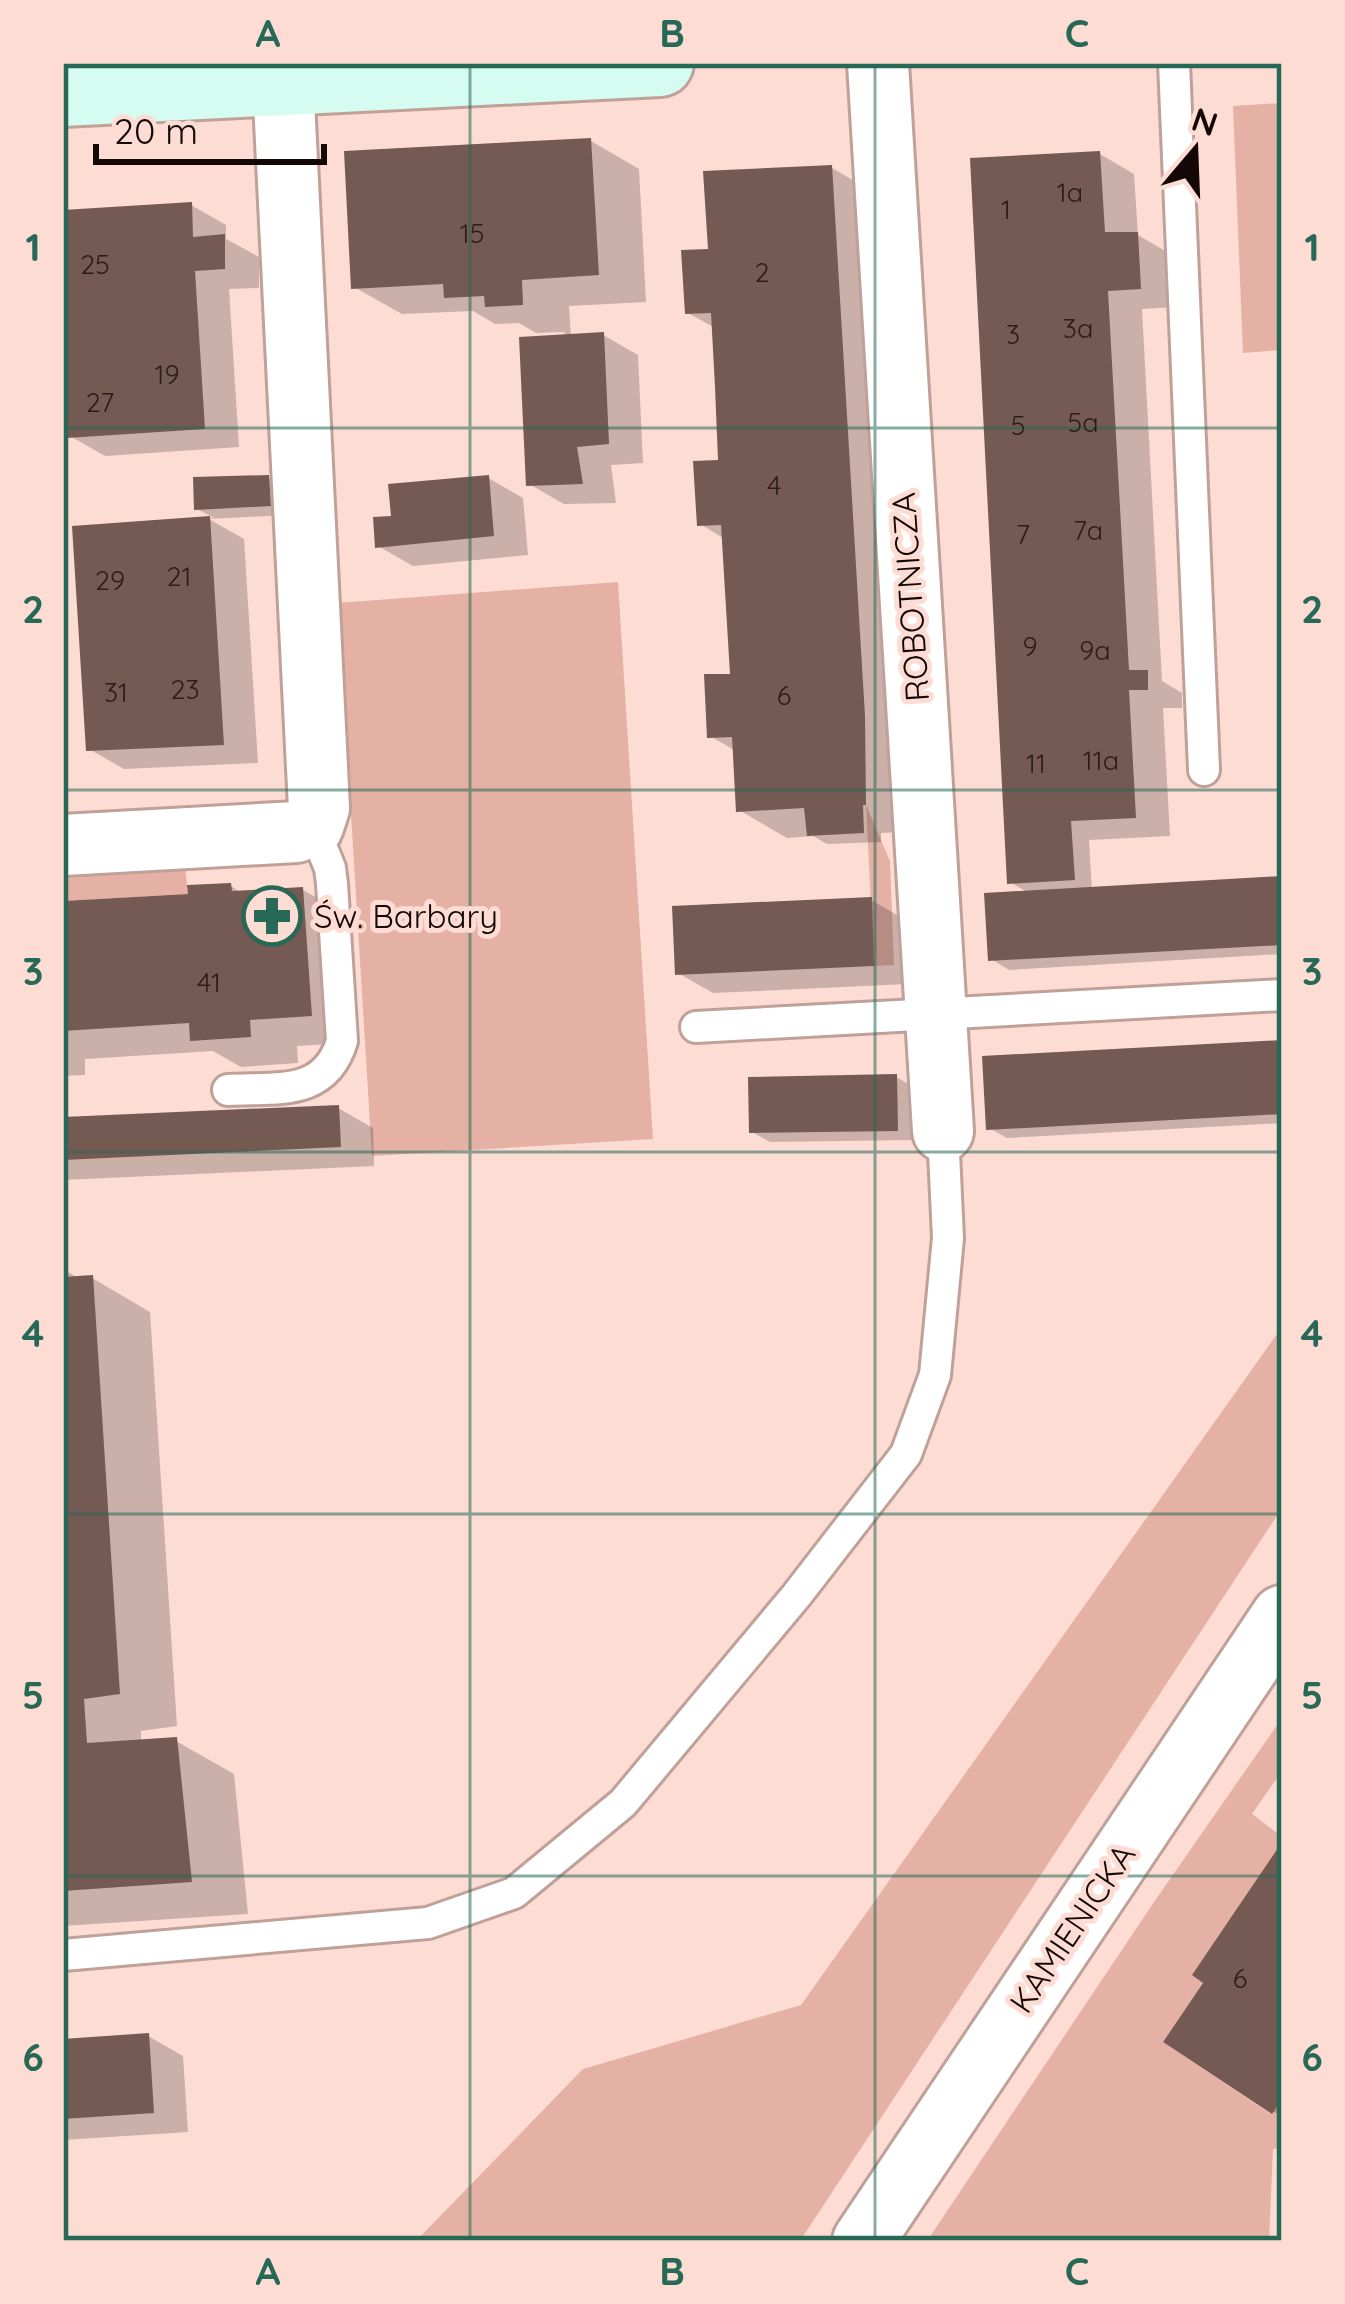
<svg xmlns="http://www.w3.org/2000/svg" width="1345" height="2304" viewBox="0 0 1345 2304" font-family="Quicksand,sans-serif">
<rect width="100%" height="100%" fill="#fddcd4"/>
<path fill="#e5b1a4" d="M1282,103V350L1243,353L1233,106Z
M618,582L653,1139L372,1156L338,603Z
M866,805L890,861L894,965L874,966Z
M185,865L188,894L63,901V873Z
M1282,1327V1508L800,2241H416L583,2069L801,2005Z
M1282,1718V1771L1252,1814L1282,1837V1842L1193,1974L1203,1983L1163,2042L1271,2114L1282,2099V2148L1273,2149L1269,2241H927L1154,1902Z"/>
<path fill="#0003" d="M591,141L639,169L646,302L569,306L571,337L603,335L638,355L643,463L611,465L616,503L564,504L529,484L565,332L536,333L519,323L495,324L473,311L402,314L354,287Z
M1100,154L1134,174L1138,235L1172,255L1175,307L1142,309L1162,681L1182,693V708H1163L1170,836L1089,840L1092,890L1282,879V954L1009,970L991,959L1030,894L1010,882Z
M832,168L880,196L914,831L881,833V842L827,844L813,836L787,838L739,810L736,751L710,736L733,676L725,539L700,524L722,463L715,328L688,313L711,252Z
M191,205L226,225V239L259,257V288L229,289L239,447L105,456L70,436L67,379L63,376V213Z
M268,478L286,488L287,515L209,519L244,539L258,763L124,769L89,749L76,529L214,518L197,509Z
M488,478L523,498L528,555L413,566L378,546L394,518Z
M231,886L243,894L303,890L351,917L359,1042L297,1046L298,1063L241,1067L213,1051L85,1059V1075L63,1076V904L191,896Z
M871,900L906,920L908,984L713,993L678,973Z
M1282,1043V1123L1007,1138L989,1128Z
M896,1077L914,1087L915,1140L770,1142L752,1132Z
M338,1108L373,1128L374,1166L63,1180V1120Z
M63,1269L80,1279L92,1278L150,1312L177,1726L141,1731V1742L176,1741L234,1774L248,1914L63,1926Z
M1282,1847V2117L1167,2041L1207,1982Z
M148,2036L183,2056L188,2132L63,2140V2042Z"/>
<path fill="#755953" d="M591,138L599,275L522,280L523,305L485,307L484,296L444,298L443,284L351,289L344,151Z
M1100,151L1105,232H1138L1141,289L1108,291L1129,670H1148V690H1129L1136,818L1071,821L1075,880L1007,884L970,158Z
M832,165L865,716L866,805H863L864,833L807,836L804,808L736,812L732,737L707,738L704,674H730L721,525L697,526L693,461L718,460L715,387L711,313L685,314L681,250L708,249L703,171Z
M192,202L193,237L225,234V269L195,271L205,429L67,438L63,374V210Z
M604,332L609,444L577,447L583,484L526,486L519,337Z
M269,475L271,506L194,510L193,477Z
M489,475L494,536L375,548L373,517L391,516L388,484Z
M210,516L224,745L86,751L72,526Z
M1282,876V945L988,961L984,893Z
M231,883L232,891L303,887L312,1016L250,1020L251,1037L190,1041L189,1023L63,1031V901L188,894L187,885Z
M872,897L874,966L675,975L672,906Z
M1282,1040V1114L986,1130L982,1056Z
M897,1074L898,1131L749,1133L748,1077Z
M339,1105L341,1147L63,1160V1117Z
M93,1275L120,1694L84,1699L87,1743L177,1737L192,1882L63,1891V1277Z
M1282,1842V2099L1272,2114L1163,2042L1203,1983L1192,1975Z
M149,2033L154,2113L63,2119V2039Z"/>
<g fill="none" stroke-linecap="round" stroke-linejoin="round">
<g stroke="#bfa199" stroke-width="36">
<path id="lane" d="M1174,63L1204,770
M696,1027L1282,995
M228,1090C278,1087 325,1097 342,1041L332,884L330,868L313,826
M63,1955L428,1923L514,1893L623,1803L796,1596L906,1454L935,1375L948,1238L943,1131"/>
</g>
<g stroke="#bfa199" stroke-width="66">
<path id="street" d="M878,63L943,1131
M63,845L296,832L313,826L319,808L283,81
M863,2241L1282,1616"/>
</g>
<g stroke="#bfa199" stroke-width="72">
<path id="secondary" d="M63,93L660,63"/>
</g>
<use href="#lane" stroke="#fff" stroke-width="30"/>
<use href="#street" stroke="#fff" stroke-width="60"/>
<use href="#secondary" stroke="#d6fbf0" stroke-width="66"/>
</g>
<path fill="none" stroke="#286856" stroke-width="3" stroke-opacity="0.55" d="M470,63V2241M875,63V2241M63,428H1282M63,790H1282M63,1152H1282M63,1514H1282M63,1876H1282"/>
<defs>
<g id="pharmacy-ring" transform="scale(3)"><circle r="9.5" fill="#fddcd4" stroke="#286856" stroke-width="1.5"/><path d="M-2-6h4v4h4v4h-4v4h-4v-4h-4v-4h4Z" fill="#286856"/></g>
</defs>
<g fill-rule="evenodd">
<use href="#pharmacy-ring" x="272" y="916"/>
</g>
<g text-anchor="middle" stroke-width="10" stroke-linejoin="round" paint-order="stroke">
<g font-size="27" fill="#2c1c19">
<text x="1070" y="202">1a</text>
<text x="1006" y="219">1</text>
<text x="472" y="243">15</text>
<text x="95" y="274">25</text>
<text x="762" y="282">2</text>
<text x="1078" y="338">3a</text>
<text x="1013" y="344">3</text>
<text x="167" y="384">19</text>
<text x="100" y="412">27</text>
<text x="1083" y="432">5a</text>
<text x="1018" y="435">5</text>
<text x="774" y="495">4</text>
<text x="1088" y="540">7a</text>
<text x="1023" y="544">7</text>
<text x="179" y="586">21</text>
<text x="110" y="590">29</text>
<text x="1030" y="656">9</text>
<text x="1095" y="660">9a</text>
<text x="185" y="699">23</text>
<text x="116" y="702">31</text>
<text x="784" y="705">6</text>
<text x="1101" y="770">11a</text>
<text x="1036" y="773">11</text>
<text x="209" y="992">41</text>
<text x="1240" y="1988">6</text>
</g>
<g font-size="33" fill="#130806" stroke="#fddcd4">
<text transform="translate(910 597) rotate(-94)" y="12">ROBOTNICZA</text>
<text transform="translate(1072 1928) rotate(-56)" y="12">KAMIENICKA</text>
</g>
<g font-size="33" fill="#130806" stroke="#fddcd4" text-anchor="start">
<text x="314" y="928">Św. Barbary</text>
</g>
</g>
<rect width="1345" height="2304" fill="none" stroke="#fddcd4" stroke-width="132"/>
<g transform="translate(1195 150) rotate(19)" stroke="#fddcd4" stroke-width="9" paint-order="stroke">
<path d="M0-9L21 45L0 30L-21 45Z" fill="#130806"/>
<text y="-18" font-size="33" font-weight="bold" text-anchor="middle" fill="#130806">N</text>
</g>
<path d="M96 144v18h228v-18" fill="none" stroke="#130806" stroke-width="6"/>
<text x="114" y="144" font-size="36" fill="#130806" stroke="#fddcd4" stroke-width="9" paint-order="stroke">20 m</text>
<rect x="66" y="66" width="1213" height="2172" fill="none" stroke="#286856" stroke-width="4.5"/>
<g font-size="39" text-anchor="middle" font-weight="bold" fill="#286856">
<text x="268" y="47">A</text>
<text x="672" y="47">B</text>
<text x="1077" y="47">C</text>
<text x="33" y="261">1</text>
<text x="1312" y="261">1</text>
<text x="33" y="623">2</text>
<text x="1312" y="623">2</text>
<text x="33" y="985">3</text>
<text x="1312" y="985">3</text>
<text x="33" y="1347">4</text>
<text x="1312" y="1347">4</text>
<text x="33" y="1709">5</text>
<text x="1312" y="1709">5</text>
<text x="33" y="2071">6</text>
<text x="1312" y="2071">6</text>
<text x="268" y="2285">A</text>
<text x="672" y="2285">B</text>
<text x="1077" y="2285">C</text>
</g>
</svg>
